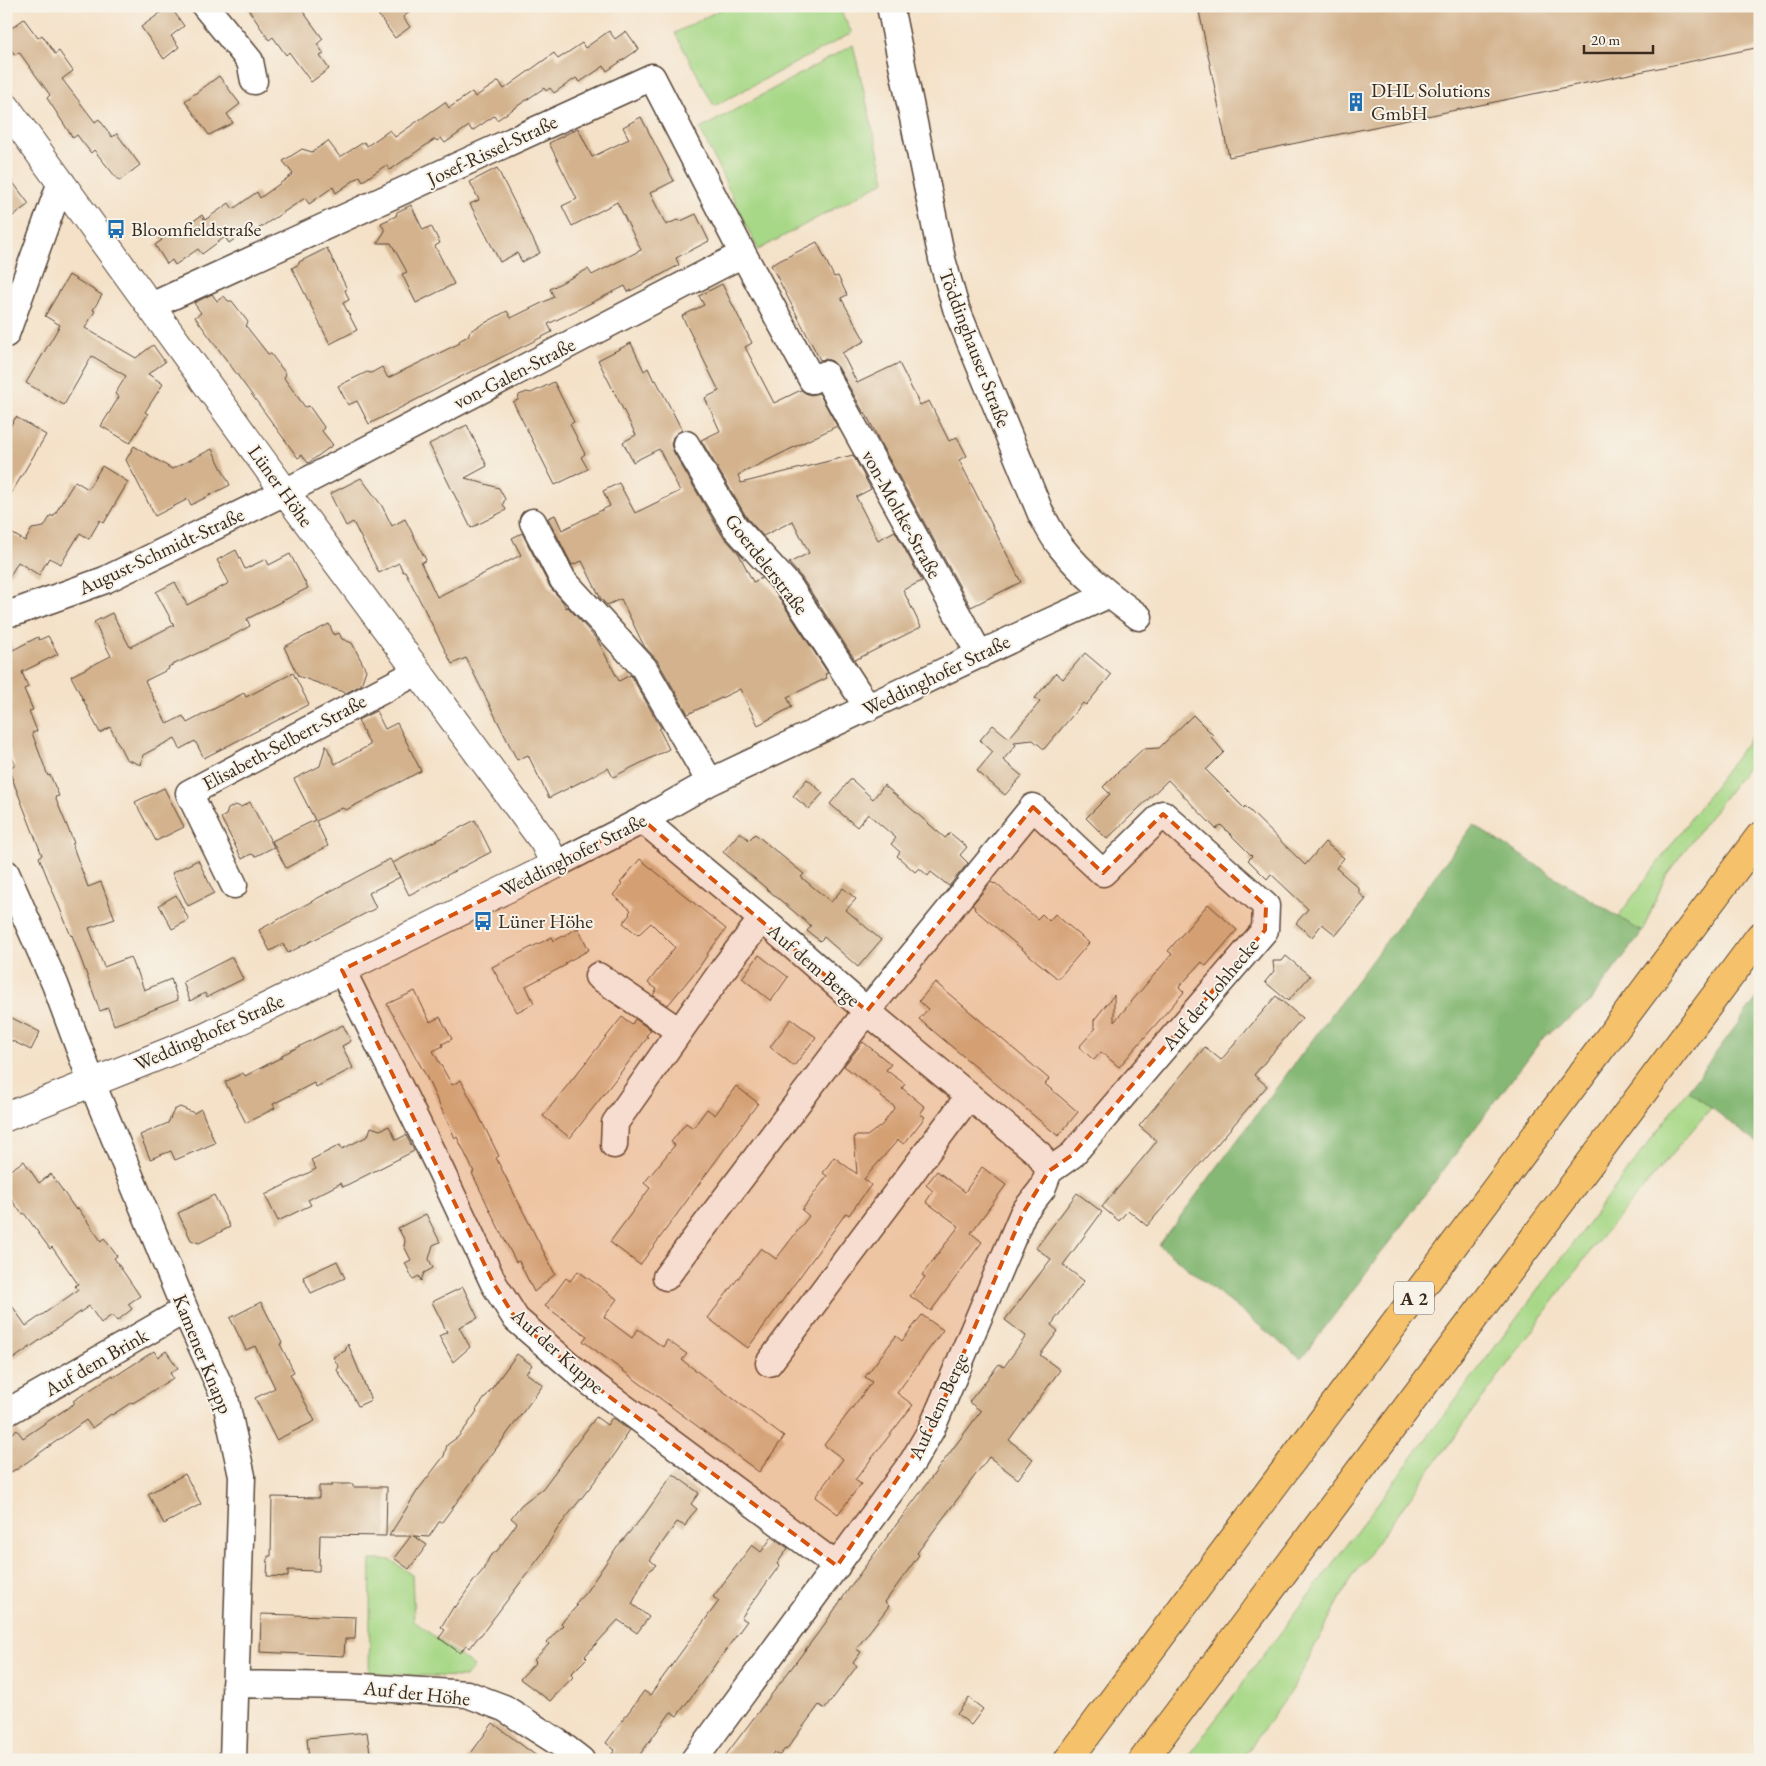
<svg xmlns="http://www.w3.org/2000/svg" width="1766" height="1766" viewBox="0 0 1766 1766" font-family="'EB Garamond',serif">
<rect width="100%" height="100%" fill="#f7f3e8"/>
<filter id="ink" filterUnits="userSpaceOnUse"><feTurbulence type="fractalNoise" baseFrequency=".02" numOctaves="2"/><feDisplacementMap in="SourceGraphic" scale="10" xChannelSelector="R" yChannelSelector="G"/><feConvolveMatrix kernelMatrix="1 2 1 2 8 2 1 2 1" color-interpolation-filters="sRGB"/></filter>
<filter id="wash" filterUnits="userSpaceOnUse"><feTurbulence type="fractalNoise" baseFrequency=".0096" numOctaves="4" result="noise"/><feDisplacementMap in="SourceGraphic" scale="20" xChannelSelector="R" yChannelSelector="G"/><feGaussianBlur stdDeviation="1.12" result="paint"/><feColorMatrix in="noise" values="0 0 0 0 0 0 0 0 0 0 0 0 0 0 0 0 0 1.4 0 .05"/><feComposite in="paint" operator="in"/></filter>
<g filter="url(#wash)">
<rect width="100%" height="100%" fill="#f4e1c8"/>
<path fill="#a7d887" stroke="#718152" d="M727,6H838L852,33L714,106L675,33Z
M853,45L885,181L758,250L700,129Z
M1760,725V750L1666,875L1642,932L1617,918Z
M1688,1090L1711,1108L1594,1246L1351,1578L1291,1692L1241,1760H1185Z
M371,1560H391L412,1575L414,1621L474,1667L465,1677L369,1674Z"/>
<path fill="#85b874" stroke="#607149" d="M1473,825L1642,932L1588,1004L1543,1038L1301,1359L1159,1245Z
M1760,994V1145L1688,1090Z"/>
<g id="blocks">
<path fill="#d3b28d" d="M170,6L184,26L171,36L179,47L164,59L141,27Z
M246,6H299L323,39L317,44L324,54L320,56L329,69L311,82L289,52L286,55L273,37L269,40Z
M372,6H418L403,17L410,27L395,38Z
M1198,6H1760V47L1229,157Z
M24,19L38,38L42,35L55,54L59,51L73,71L62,79L95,122L99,119L112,137L117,134L140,165L119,181L94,150L91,153L77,135L73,138L47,98L50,95L19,52L15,55L6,43V32Z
M609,31L615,39L626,31L639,49L607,71L604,66L580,82L576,78L554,93L550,88L546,91L544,88L497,120L494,116L472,131L469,126L445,143L441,138L437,141L435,139L390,170L386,165L363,181L360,176L336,193L333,187L309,204L305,198L255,231L252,227L229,243L225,237L202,254L198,249L175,265L172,260L167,264L155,245L162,240L160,237L175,226L179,231L202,215L205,220L229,203L233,209L257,192L260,198L293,174L283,161L302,149L312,152L328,141L340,157L364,142L367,146L390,130L395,137L445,102L449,108L472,92L475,97L499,81L504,89L554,53L558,59L582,43L585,48Z
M219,76L240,104L227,114L233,123L209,135L185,101Z
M641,117L674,181L650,193L666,225L677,220L681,221L696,214L709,241L676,258L679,265L659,276L628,292L625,286L573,312L548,324L552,332L474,371V370L369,424L357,401L348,405L338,386L367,372L371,373L382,367L388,378L460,343L459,341L468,336L470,331L507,311L511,318L554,297L550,289L559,284L588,269L592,275L641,250L617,202L572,226L562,206L577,199L549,143L578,128L592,157L629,139L623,127Z
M497,168L540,253L522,262L517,253L500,262L470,204L479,200L470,182Z
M6,173L29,204L6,221Z
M411,205L423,230L431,226L440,243L435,246L454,284L416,303L402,274L407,272L391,243H377L385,231L381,223L396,216L397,212Z
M817,242L834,277L838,276L847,295L841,298L865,341L842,353L857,383L899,363L920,405L929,401L949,441L957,437L967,456L959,460L1021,582L971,607L883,448L865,412L864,413L838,367L832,361L826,359L820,360L771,265Z
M327,248L347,289L345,290L349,300L343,303L357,330L330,344L292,268L299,264V262Z
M69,275L102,295L93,310L95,311L85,328L136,358L153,345L165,362L148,374L163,384L145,412L148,414L130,443L101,426L119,397L115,394L126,376L92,356L64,405L26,383L60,325L45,316Z
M722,284L752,343L745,347L774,403L801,390L805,393L811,395L819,393L837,426L738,475L741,483L853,455L871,489L856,497L878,540L895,531L922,581L903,590L921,627L855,660L802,578L789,563L809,553L793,521L763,536L747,518L701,440L720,431L705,398L719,391L682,316L704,305L699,296Z
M212,294L217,301L224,296L228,301H232L248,322L246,326L268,354H271L286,374L284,378L305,407L309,406L324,427L322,431L333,445L308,463L302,455L298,458L195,317L201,313L194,303Z
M631,343L644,371L648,368L654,381L656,380L682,430L673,437L671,444L673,451L722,535L739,554L753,582L762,578L777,595L828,673L825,674L827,678L787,697L792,707L758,725L740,689L688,714L657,660L644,646L621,599L607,605L601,599L582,561L572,565L548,518L555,515L562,530L610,506L603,491L619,483L635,513L680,491L659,449L633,462L623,442L636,435L598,360Z
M554,382L574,422L570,424L585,454L581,457L588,469L555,485L513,402L518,400L519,395L527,392L531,393Z
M16,417L46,435L6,502V433Z
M467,425L487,466L465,478L499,488L505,499L503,504L506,510L471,528L429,444Z
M134,446L172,469L212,449L230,485L191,505L188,499L155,516L126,460Z
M102,466L128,482L104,523L100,520L89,539L80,533L61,564L49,558L39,575L18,562L6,583V530L25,541L32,529L44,527L51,515L53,517L75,481L88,489Z
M361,478L382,506L392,526L405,519L426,560L421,563L437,597L521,555L512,538L522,533L550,587L563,602L566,608L568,607L598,641L619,681L630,675L632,677L661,728L659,729L669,749L613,777L608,768L549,798L528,755L517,760L466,658L452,664L405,571L403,572L399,563L379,573L353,522L346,526L330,494Z
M236,550L245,569L266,559L269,565L290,554L308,588L247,619L250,626L230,637V638L168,667L169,669L145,681L167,724L183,716L187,723L244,693L246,697L293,673L309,704L204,758L195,741L180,749L175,738L143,755L141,765L126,759L110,727L100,733L71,676L111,656L94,622L112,613L130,647L174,625L156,592L175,582L187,605L229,583L217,560Z
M329,624L334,635L339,633L342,639L352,643L366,670L361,685L346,693L298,676L284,647Z
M6,636H8L13,650L38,637L39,640L48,636L58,654L22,672L28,687L24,689L33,710L29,711L37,731L32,733L48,776L50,775L59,796L55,797L74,843L72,844L88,887L101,882L115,919L89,928L104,967L130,957L135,970H137L144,990L171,979L178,1000L114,1025L108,1008L100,1011L72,935L71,936L39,857L42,855L8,768L15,765L6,742Z
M1085,653L1111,675L1086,705L1083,703L1044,749L1033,740L1014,742L1016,745L1003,760L1022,776L1005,795L977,771L993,752L980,740L993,725L1009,738L1040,702L1035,698L1056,673L1063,679Z
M376,711L385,729L397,723L421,771L346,810L342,808L316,821L328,846L286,868L272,841L315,820L294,779L320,766L326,745L335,764L370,745L358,720Z
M1193,715L1213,735L1211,737L1224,752L1206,770L1244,808L1245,806L1305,865L1325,842L1344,858L1336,868L1359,888V893L1366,899L1336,935L1322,924L1312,937L1296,923L1308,909L1271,874L1267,879L1248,860L1252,856L1221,825L1216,829L1168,780L1107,839L1086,818L1110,794L1103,787L1118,772L1143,749L1159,748Z
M807,779L823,793L809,809L793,796Z
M850,780H852L873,799L884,785L945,838L950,833L967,847L960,855L968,863L949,886L931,872L928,876L919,868L915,872L897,856L900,852L891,844L896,838L868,814L857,827L830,804Z
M164,788L184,827L156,841L135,802Z
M250,802L274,847L256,856L251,854L242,859L221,818L226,815L228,809L235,805L241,807Z
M475,820L491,852L409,895L393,863Z
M740,832L749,840L755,834L804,874L801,877L831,902L843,888L856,899L846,910L881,940L858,967L824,937L820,941L807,931L811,926L723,852Z
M390,859L400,877L369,893L376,908L288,953L283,944L270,951L259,930Z
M640,859L726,929L707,954H708L700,966L668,1005L653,995L657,989L648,983L675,947L651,923L638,935L623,923L630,914L629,913L631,910L613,895L622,884L620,883Z
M198,860L214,893L188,906L172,873Z
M991,882L994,884L995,883L1037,919L1042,914L1049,921L1055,914L1089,943L1058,979L974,909L975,907L972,905Z
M176,895L189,920L172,929L159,905Z
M1208,904L1237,930L1206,966L1202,962L1179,987L1184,992L1119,1067L1101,1052L1094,1060L1079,1047L1096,1028L1094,1027V1020L1114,995V1022L1172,954L1168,951Z
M578,928L589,950L565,963L566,965L526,986L534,1003L517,1012L492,967L552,937L554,941Z
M759,955L788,977L771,1001L742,978Z
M1286,956L1310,976L1288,1001L1265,982L1274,971L1273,961H1282Z
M232,957L243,979L207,997L205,993L190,1001L183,982Z
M935,982L1049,1079L1045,1084L1078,1112L1058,1136L919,1019L928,1009L919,1001Z
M415,991L430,1022L440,1017L452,1039L442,1044L443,1046L433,1051L452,1085L461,1080L499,1156L496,1158L555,1274L534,1292L519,1261L516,1262L499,1229L472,1173L474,1172L457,1137L455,1138L425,1074L387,1004Z
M1276,996L1302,1018L1254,1075L1267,1086L1147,1226L1128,1210L1119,1221L1102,1207L1157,1141L1139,1126L1205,1047L1221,1060Z
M6,1015L40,1032L31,1050L6,1038Z
M622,1017L632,1024L635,1019L651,1030L646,1036L648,1037L570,1138L543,1116Z
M791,1019L816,1037L794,1066L770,1047Z
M343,1025L351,1041L342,1046L353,1068L316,1087L314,1083L273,1104L275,1108L246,1123L225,1082L243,1073L245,1076L282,1057V1055Z
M863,1042L891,1064L886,1070L905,1084L902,1088L925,1107L920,1114L925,1117L904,1144L898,1140L864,1179L871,1185L849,1215L846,1213L748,1348L708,1318L761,1248L776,1259L809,1216L802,1210L827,1176L823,1173L834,1157L857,1174L854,1136H867L882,1125L895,1107L881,1097L882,1095L844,1066Z
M736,1086L758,1103L640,1265L610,1242L650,1188L644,1183L675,1145L671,1142L686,1123L693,1128L707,1109L715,1115Z
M180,1107L194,1113L201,1109L215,1143L175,1160L171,1151L150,1159L140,1135L168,1123L174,1110Z
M389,1126L396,1140L406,1135L414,1151L343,1187L341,1183L308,1200L311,1205L278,1221L265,1195L316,1169L311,1160L340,1145L342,1149L368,1136L371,1127L380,1130Z
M24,1161L39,1183L51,1174L76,1210L78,1208L101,1241L104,1238L117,1256L114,1258L140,1296L128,1304L132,1309L117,1321L112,1315L101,1323L89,1306L13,1359L6,1349V1297L26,1326L78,1290L75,1286L78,1284L52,1247L50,1249L24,1213L22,1214L6,1192V1173Z
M982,1167L1006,1185L971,1233L982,1242L931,1311L910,1296L925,1277L922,1275L959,1226L926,1202L933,1191L926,1185L937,1171L965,1192Z
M1077,1193L1102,1212L1063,1265L1084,1281L1051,1325L1058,1331L1040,1355L1060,1370L1009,1440L1033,1459L1018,1479L989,1457L917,1553L919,1555L885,1602L889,1606L856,1649L861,1652L853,1663L857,1666L825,1709L819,1705L786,1750L785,1749L779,1756L774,1752L768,1760H722L824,1625L855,1580L981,1411L969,1402L999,1364L1004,1367L1026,1336L1005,1320L1051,1259L1036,1248Z
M214,1195L230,1227L199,1243L191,1240L178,1213Z
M426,1214L440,1242L433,1245L429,1259L433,1268L424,1273L421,1281L419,1276L413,1279L405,1263L411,1260L404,1246L405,1241L398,1228Z
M337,1261L345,1278L311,1293L303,1277Z
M578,1271L617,1299L604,1317L632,1338L638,1329L663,1347L667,1340L687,1354L682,1360L784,1437L759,1472L583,1341L587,1336L545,1306L566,1278L570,1281Z
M463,1287L478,1318L459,1327L470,1347L453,1362L439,1336L447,1332L432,1302Z
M261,1302L282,1343L280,1344L294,1372L290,1374L315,1421L276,1440L255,1398L275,1388L255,1346L246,1350L230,1318Z
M922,1315L943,1330L897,1393L913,1405L855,1480L861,1484L838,1514L815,1497L843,1459L824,1445L872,1382L865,1377L896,1336L902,1341Z
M348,1344L371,1400L358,1406L347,1385H346L337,1370L339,1367L333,1357L345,1351Z
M154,1351L158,1357L166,1351L178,1368L170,1373L173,1378L133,1403L132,1402L112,1415L111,1414L92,1428L86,1420L16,1470V1469L6,1475V1437L17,1430L23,1438L75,1403L73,1401L113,1375L114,1377Z
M517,1354L532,1365L526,1373L543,1385L442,1522H439L429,1537L414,1536L427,1545L409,1569L394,1558L411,1536H389L418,1490L444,1456L447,1445L458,1437L466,1427L477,1411L476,1410Z
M596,1417L607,1425L612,1418L629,1430L624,1437L625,1438L609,1463L558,1528L542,1554L481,1635L479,1636L470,1648L466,1645L460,1653L439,1638L445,1630L441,1627L454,1606L455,1608L473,1582L483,1570L490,1556L497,1551L517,1523L511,1518L521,1505L543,1488Z
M185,1474L201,1504L164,1524L148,1494Z
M673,1474L699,1493L691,1504L697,1509L690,1517L685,1526L677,1522L650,1560L656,1565L648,1572L632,1604L649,1617L637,1633L618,1620L585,1656L587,1658L571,1674L573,1677L550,1701L520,1679L536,1662L534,1660L549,1644L547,1642L563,1625L561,1623L577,1606L575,1604L586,1592L616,1548L645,1514Z
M332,1484H353V1487H387L386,1536L320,1535L319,1571L288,1570V1577L267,1576L268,1556H271L272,1497L319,1498V1486H332Z
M772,1537L788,1548L777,1564L779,1566L741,1618L747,1621L703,1681L677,1716L671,1712L636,1760H607L615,1750L606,1743L644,1691L650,1695L693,1636L719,1601L713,1597L752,1545L761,1552Z
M261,1614L356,1617L355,1639H345L344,1656L260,1652Z
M969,1698L983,1709L971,1725L957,1714Z
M493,1723L515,1740L542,1760H466Z
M367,1732L371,1760H309L307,1738Z"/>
</g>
</g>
<g filter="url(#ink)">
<use href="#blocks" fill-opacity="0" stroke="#574538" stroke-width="1"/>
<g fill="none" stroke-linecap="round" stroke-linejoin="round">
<g stroke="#574538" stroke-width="29">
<path id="minor" d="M205,6L250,61L254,81
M890,6L942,259L956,308L1041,514C1047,525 1053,537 1061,547C1083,575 1110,596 1139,617
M151,306L652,77L743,254L812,380
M6,334L61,182
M825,374L980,655
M686,444L735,527L789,586L868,708
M533,522L563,580L644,668L710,782
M6,613L16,612L105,580L285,492L743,254
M643,820L762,919L867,1011L1039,1154L1049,1171
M555,865L643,820L710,782L1044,624L1108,595
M6,873L55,984L92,1083L185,1310L225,1398L242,1476L233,1760
M234,885L189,793L417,672
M342,970L440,1169L494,1284L516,1319L583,1377L837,1566
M598,976L679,1031
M614,1145L615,1123L724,968L762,919
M666,1277L867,1011L1033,807L1103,873L1163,814L1266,906L1265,930L1072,1155L1049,1171
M769,1363L969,1096
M6,1413L185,1310
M235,1684L347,1686L467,1694L504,1708L559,1743L581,1760
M694,1760L913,1461L931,1430L1023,1213L1042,1189L1049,1171"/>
</g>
<g stroke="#574538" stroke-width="30">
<path id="tertiary" d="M6,107L285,492L544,842L555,865L206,1037L6,1117"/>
</g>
<g stroke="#574538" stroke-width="30">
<path id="motorway" d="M1068,1760L1760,836
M1143,1760L1760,936"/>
</g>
<use href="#minor" stroke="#fff" stroke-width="26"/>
<use href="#tertiary" stroke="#fff" stroke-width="28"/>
<use href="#motorway" stroke="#f5c16b" stroke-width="28"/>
</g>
</g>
<path fill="#d7540e" fill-opacity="0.2" stroke="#d7540e" stroke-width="4" stroke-dasharray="10 6" stroke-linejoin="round" d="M1033,807L1103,873L1163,814L1266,906L1265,930L1072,1155L1049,1171L1023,1213L931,1430L837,1566L583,1377L516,1319L494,1284L342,970L643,820L867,1011Z"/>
<defs>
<g id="building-bare" transform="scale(1.5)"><path d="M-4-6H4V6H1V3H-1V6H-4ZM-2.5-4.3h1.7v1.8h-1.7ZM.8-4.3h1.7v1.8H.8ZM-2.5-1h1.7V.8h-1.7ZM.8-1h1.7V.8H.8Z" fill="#1f6fb2" stroke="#f7f3e8" stroke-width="2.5" paint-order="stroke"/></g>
<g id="bus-bare" transform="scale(1.5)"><path d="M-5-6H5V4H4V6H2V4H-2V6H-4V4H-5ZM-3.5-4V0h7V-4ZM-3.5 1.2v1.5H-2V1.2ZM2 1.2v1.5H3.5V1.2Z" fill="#1f6fb2" stroke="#f7f3e8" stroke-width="2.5" paint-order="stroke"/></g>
</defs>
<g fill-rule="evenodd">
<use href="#building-bare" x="1356" y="102"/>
<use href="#bus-bare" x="116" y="229"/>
<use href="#bus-bare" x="483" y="921"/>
</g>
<g text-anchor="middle" stroke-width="4" stroke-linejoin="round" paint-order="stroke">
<rect fill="#f7f3e8" stroke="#73665b" stroke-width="1" x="1394" y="1281.5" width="40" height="33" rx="4"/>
<g font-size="19" font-weight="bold" fill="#3b2a1e">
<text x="1414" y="1305">A 2</text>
</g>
<g font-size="20" fill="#3b2a1e" stroke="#f7f3e8" text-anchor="start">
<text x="1371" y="97">DHL Solutions<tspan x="1371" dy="23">GmbH</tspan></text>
<text x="131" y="236">Bloomfieldstraße</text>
<text x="498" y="928">Lüner Höhe</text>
</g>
<g font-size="20" fill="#3b2a1e" stroke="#f7f3e8">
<text transform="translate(492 150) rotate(-25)" y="7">Josef-Rissel-Straße</text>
<text transform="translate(975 348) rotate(69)" y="7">Töddinghauser Straße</text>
<text transform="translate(514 373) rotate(-27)" y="7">von-Galen-Straße</text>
<text transform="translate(281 486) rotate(54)" y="7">Lüner Höhe</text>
<text transform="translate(902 514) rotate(61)" y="7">von-Moltke-Straße</text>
<text transform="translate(161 551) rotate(-25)" y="7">August-Schmidt-Straße</text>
<text transform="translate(767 564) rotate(52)" y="7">Goerdelerstraße</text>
<text transform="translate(936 675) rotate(-26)" y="7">Weddinghofer Straße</text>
<text transform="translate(284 742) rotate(-28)" y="7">Elisabeth-Selbert-Straße</text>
<text transform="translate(573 855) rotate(-27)" y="7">Weddinghofer Straße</text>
<text transform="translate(814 965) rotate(41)" y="7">Auf dem Berge</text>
<text transform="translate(1210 994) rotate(-50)" y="7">Auf der Lohhecke</text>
<text transform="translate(209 1032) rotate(-24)" y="7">Weddinghofer Straße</text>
<text transform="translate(558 1351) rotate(42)" y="7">Auf der Kuppe</text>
<text transform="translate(203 1354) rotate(68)" y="7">Kamener Knapp</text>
<text transform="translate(96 1362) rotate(-30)" y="7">Auf dem Brink</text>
<text transform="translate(938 1406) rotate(-65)" y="7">Auf dem Berge</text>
<text transform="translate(417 1693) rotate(6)" y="7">Auf der Höhe</text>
</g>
</g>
<rect width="1766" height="1766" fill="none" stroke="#f7f3e8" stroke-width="25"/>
<path d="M1584 45v8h69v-8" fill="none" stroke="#3b2a1e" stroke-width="2.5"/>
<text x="1591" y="45" font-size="15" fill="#3b2a1e" stroke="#f7f3e8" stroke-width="4" paint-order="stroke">20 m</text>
</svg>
